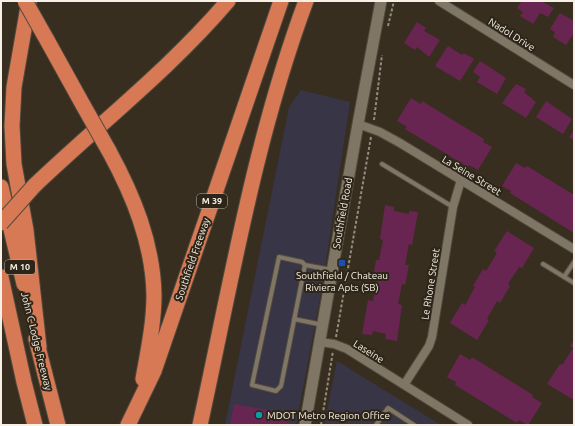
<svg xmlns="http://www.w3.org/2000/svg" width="575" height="426" viewBox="0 0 575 426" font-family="Ubuntu,sans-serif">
<rect width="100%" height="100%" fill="#372e20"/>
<path fill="#373546" d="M301,90L350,102L322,288L296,425H225L289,107Z
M337,361L441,425H324Z"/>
<path fill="#692552" d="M522,1H541L554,8L548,17L540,13L533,24L520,16L523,12L517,8Z
M560,13L574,21V33L566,45L553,37L555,32L550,29Z
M417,22L426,28L424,31L440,40L429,57L417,47L415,50L404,43Z
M448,46L462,55L464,53L474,59L460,81L435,66Z
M480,61L506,78L497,94L477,82L480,77L473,72Z
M516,84L526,89L524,92L536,102L526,118L502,103Z
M411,98L421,104L422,101L484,139L483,142L492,147L478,170L469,165L468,167L405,129L407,127L397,121Z
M546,101L572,119L563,134L536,117Z
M574,130V140L569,137Z
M516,163L525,168L527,166L574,195V233L510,193L511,191L502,186Z
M385,205L394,207V211L409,214V211L418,212L412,245L409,244L405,265H409L405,285L402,284L398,304L402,305L397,341L385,339L386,334L373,331L372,335L362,334L368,300L373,301L377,279L373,278L376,260H379L383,240L380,239Z
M507,231L534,248L522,268L519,267L508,284L510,286L500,303L497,301L487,319L489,320L477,340L450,323L462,303L465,305L475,287L473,286L483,269L486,271L497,253L494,251Z
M574,340V400L547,384L560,364L562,365L573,348L570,346Z
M460,354L470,360L472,357L533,395L532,397L542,403L528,425L518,420L517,423L455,385L456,382L447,377Z
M234,404L287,413L286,416L290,417L289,425H230Z"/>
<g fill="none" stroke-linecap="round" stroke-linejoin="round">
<g stroke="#524a3e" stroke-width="6">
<path id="lane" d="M382,164L453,207
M543,264L574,283
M305,265L302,262L279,257L252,385L276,391L281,386L305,265L332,270
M564,277L574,262
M294,319L323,325
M376,425L388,408L414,425"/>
</g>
<g stroke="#524a3e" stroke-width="10">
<path id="street" d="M439,1L574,85
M358,124L380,132L400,143L574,249
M320,342L334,344L347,349L468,425
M404,385L429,346L432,337L453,207L461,180"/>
</g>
<g stroke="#524a3e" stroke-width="13">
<path id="secondary" d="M305,425L358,124L381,1"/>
</g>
<g stroke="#524a3e" stroke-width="17">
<path id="highway" d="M29,1L14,87L12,126L14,164L26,230L39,347
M47,40L83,105
M109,151C133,195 153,243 154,295C154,323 148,351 143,379
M34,186C99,124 170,69 228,1
M1,187L24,284
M1,277L24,382L35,425
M36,339L58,425
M128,425L154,371L281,1
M200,425C231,283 255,138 306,1"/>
</g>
<path stroke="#948c81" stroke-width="2" stroke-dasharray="3 2" stroke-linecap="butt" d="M388,26L394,1
M374,120L382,55
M336,337L371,137
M321,425L333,351"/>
<use href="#lane" stroke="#807666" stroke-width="4"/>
<use href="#street" stroke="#807666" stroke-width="8"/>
<use href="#secondary" stroke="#807666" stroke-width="11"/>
<use href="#highway" stroke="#d87955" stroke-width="15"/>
<g stroke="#524a3e" stroke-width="17" stroke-linecap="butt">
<path id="highway-bridge" d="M25,1L47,40
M83,105L109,151
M1,223L34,186"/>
</g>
<use href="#highway-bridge" stroke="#d87955" stroke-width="15"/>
</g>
<rect fill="#1a4fb4" stroke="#2d2517" stroke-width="1.5" x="338" y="259" width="8" height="8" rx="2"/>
<circle fill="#0f9aa8" stroke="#2d2517" stroke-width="1.5" cx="259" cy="415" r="4"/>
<g text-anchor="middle" stroke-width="4" stroke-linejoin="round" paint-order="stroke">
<g fill="#2d2517" stroke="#bab3a9" stroke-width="1">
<rect x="197" y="194" width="30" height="14" rx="3"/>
<rect x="5" y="260" width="30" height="14" rx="3"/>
</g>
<g font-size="9" font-weight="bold" fill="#f6f0e7">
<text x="212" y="204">M 39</text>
<text x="20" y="270">M 10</text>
</g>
<g font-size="10" fill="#f6f0e7" stroke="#2d2517">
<text transform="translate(512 34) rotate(32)" y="4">Nadol Drive</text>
<text transform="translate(472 175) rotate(31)" y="4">La Seine Street</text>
<text transform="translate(342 213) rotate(-80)" y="4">Southfield Road</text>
<text transform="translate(192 259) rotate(-71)" y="4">Southfield Freeway</text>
<text transform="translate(430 284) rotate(-81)" y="4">Le Rhone Street</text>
<text transform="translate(37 341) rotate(76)" y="4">John C Lodge Freeway</text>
<text transform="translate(369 351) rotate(32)" y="4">Laseine</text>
</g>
<g font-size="10" fill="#f6f0e7" stroke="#2d2517">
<text x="342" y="279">Southfield / Chateau<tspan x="342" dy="12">Riviera Apts (SB)</tspan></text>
<text x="267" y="419" text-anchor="start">MDOT Metro Region Office</text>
</g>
</g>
<rect width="575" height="426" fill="none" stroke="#f6f0e7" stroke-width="4"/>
</svg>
